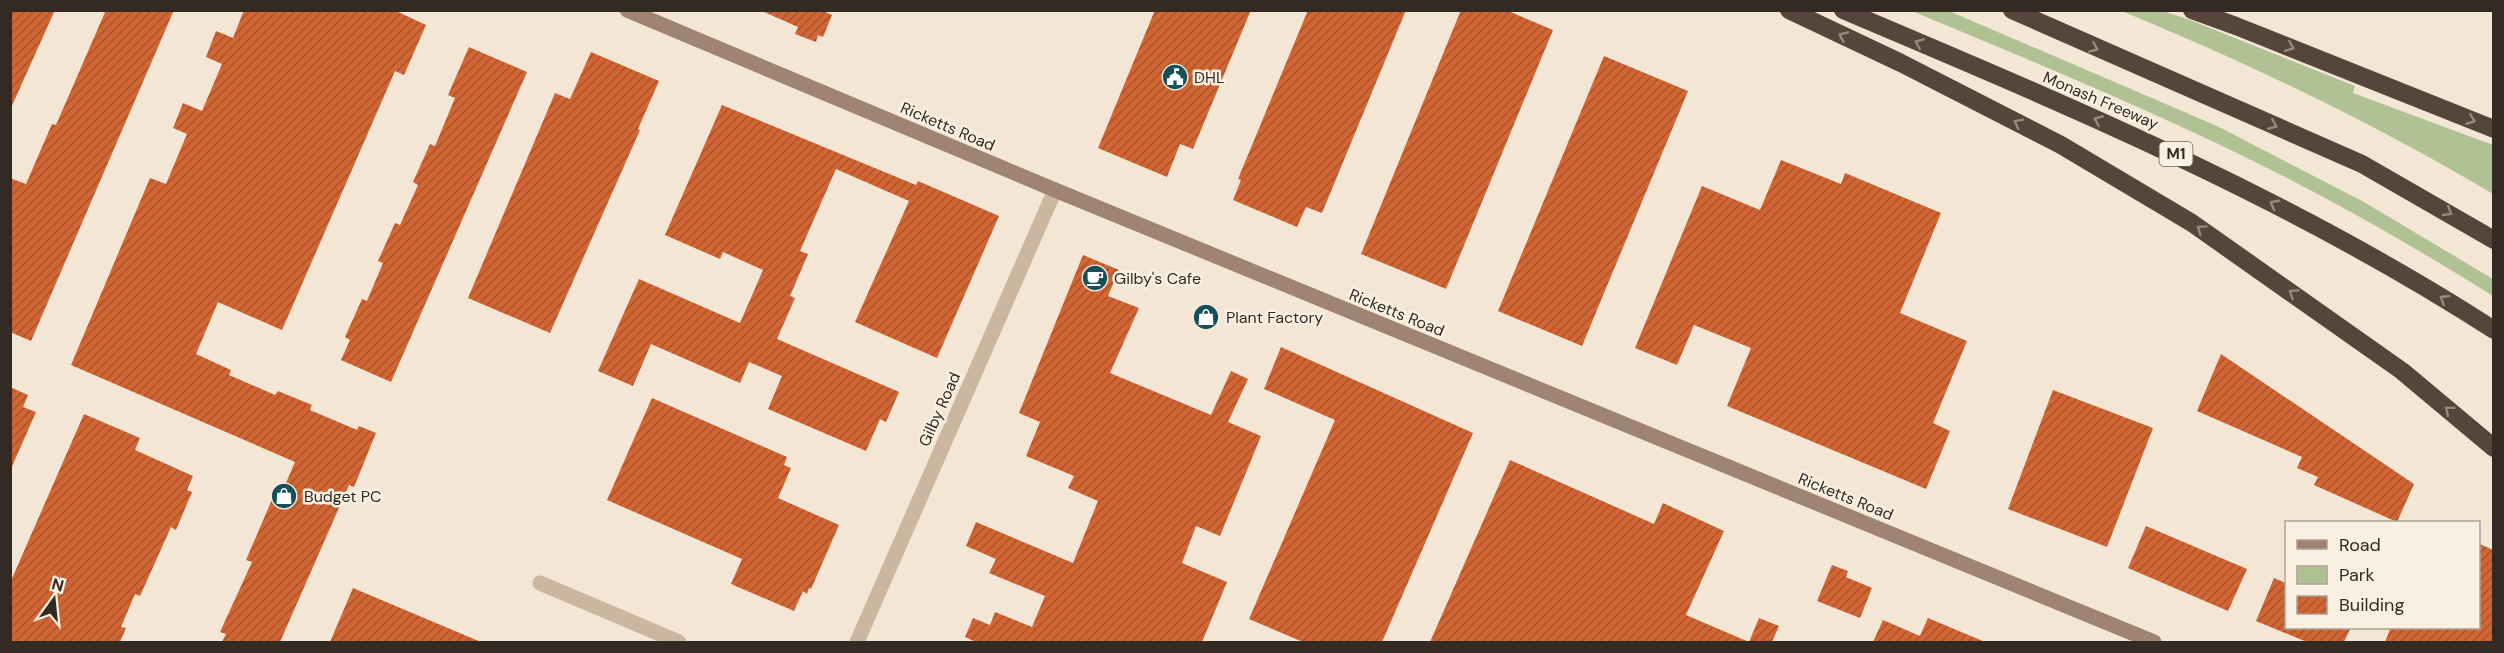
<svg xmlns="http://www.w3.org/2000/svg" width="2504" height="653" viewBox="0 0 2504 653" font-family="'DM Sans',sans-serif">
<defs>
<pattern id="building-hatch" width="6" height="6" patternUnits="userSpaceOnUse" patternTransform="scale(1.5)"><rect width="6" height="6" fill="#d16534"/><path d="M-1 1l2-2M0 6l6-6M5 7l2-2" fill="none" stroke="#aa532c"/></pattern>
</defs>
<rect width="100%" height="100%" fill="#f3e6d4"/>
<path fill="#b0c294" d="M1912,11H1949L2217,126L2364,202L2493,279V296C2418,249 2340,204 2261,165C2147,108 2029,60 1912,11Z
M2122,11H2163L2190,20L2355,86L2353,93L2493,145V194C2374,123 2250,64 2122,11Z"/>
<path fill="url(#building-hatch)" d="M10,10H55L10,110Z
M106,10H174L31,341L10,332V178L26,184L52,124L56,125Z
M244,10H394L426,25L404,75L395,71L282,330L218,302L196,354L231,370L229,375L275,395L278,391L312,405L310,410L357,430L359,426L376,433L354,487L349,485L280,642H222L226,634L220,632L252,562L246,560L277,488L283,490L295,462L71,365L150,178L166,184L187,134L173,128L183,103L202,111L222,64L206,57L216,31L233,38Z
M760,10H821L832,15L823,37L818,35L816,42L795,34L798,27Z
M1155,10H1251L1193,149L1180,144L1167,177L1098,148Z
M1308,10H1406L1322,213L1306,207L1297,227L1233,200L1241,180L1238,179Z
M1461,10H1506L1553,30L1446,289L1361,254Z
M469,47L527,72L391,382L341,360L350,340L345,337L362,299L367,301L383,263L378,261L395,223L400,225L418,185L413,182L430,144L435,146L455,98L448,95Z
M591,52L659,81L638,129L640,130L550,333L468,298L555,93L570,99Z
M1604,56L1688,91L1582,346L1498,311Z
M722,105L916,185L918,181L999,216L937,358L855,322L909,201L836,169L800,251L808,254L790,296L795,298L777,339L899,392L886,422L880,419L866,451L768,409L782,376L749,362L740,383L651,344L633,386L598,371L639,279L740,323L763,270L723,252L720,259L665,235Z
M1781,160L1841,184L1845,173L1941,213L1900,313L1967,341L1933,423L1950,431L1926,489L1727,406L1751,348L1694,325L1677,365L1635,348L1702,186L1760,210Z
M1083,255L1119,270L1108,296L1139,308L1110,373L1211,415L1231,371L1248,379L1228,422L1261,436L1220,536L1196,526L1182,563L1227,582L1202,642H976L965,637L973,618L990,625L995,612L1032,627L1045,596L989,573L996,559L966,546L976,522L1073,563L1098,501L1068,488L1074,476L1026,456L1040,422L1019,413Z
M1281,347L1473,433L1382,642H1303L1249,619L1335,420L1264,389Z
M2221,354L2414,484L2397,522L2314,485L2318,477L2297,468L2302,457L2197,411Z
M10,387L28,395L23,407L36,412L10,471Z
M2053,390L2153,428L2107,547L2008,509Z
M652,398L787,457L784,465L791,468L778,498L839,525L811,589L809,588L807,594L803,591L794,611L731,584L742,559L607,500Z
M84,414L140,438L135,450L193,476L187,490L192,492L176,530L171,527L140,596L135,594L121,627L126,628L120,642H10V583Z
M1510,460L1654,524L1663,503L1724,531L1686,615L1749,642L1759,618L1779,626L1772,642H1430Z
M2146,526L2247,569L2228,611L2128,568Z
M2478,543L2493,550V642H2385L2391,627H2478Z
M1832,565L1848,571L1846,577L1872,588L1860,618L1817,601Z
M2274,578L2286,583V627H2351L2344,642H2307L2256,621Z
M353,588L481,642H330Z
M1928,618L1985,642H1873L1883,620L1920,636Z"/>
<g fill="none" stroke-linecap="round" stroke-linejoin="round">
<path stroke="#cbb7a0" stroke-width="15" d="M540,583L679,642
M857,642L1055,190"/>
<path stroke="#9f8571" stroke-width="15" d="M627,10L1055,190L2154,642"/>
<path stroke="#56453a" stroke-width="18" d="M1789,10L1901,63L2061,145L2192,223L2402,371L2494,448
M1843,10C2067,105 2288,197 2494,330
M2012,10L2362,164L2494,240
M2192,10L2236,26L2494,129"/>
</g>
<defs><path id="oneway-chevron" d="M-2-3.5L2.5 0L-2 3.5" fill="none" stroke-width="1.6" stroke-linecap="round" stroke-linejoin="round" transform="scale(1.5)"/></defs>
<g stroke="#98897d">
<use href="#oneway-chevron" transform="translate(1843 36) rotate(-155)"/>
<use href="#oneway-chevron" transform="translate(1919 43) rotate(-157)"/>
<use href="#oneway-chevron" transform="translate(2290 47) rotate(22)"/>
<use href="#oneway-chevron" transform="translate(2094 48) rotate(23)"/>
<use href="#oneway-chevron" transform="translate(2098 120) rotate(-157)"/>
<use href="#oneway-chevron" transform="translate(2471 120) rotate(22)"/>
<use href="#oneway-chevron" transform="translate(2018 123) rotate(-153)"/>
<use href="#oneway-chevron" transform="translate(2273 125) rotate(23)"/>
<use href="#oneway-chevron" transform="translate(2274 204) rotate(-152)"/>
<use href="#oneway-chevron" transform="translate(2448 212) rotate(31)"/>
<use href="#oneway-chevron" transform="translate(2201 229) rotate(-145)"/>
<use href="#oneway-chevron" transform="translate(2293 293) rotate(-146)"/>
<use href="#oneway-chevron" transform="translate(2444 299) rotate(-148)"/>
<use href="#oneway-chevron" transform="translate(2449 410) rotate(-140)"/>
</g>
<defs>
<g id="civic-disc" transform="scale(1.35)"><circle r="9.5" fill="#165059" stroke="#faf0e1"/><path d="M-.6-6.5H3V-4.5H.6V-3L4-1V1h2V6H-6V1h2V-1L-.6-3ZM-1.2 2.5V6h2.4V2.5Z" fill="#fff"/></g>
<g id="cafe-disc" transform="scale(1.35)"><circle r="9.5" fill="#165059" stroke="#faf0e1"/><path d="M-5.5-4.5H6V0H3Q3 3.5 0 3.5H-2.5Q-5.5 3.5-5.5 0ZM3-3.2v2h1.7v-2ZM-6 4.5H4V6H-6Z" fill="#fff"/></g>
<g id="shop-disc" transform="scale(1.35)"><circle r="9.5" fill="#165059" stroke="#faf0e1"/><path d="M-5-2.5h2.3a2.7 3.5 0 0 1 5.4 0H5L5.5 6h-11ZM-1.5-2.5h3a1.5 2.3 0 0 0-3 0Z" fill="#fff"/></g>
</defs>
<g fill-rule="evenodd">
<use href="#civic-disc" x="1175" y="77"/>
<use href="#cafe-disc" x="1095" y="278"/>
<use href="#shop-disc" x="1206" y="317"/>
<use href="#shop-disc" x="284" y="496"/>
</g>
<g text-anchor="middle" stroke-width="5" stroke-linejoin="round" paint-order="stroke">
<rect fill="#faf0e1" stroke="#6f655d" stroke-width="1.5" x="2159.5" y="142" width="33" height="24" rx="4.5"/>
<g font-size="15" font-weight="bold" fill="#342a24">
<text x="2176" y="159">M1</text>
</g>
<g font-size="16" fill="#342a24" stroke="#faf0e1" text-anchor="start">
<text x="1194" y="83">DHL</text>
<text x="1114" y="284">Gilby's Cafe</text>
<text x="1226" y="323">Plant Factory</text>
<text x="304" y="502">Budget PC</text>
</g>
<g font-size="16" fill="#342a24" stroke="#faf0e1">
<text transform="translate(2101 100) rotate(23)" y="6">Monash Freeway</text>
<text transform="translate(948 126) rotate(23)" y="6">Ricketts Road</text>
<text transform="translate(1397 312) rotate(22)" y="6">Ricketts Road</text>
<text transform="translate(939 409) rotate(-66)" y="6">Gilby Road</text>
<text transform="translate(1846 496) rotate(22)" y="6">Ricketts Road</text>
</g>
</g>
<rect width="2504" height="653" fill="none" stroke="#342a24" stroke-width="24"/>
<rect x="2285" y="521" width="195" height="108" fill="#faf0e1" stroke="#aba195" stroke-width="1.5"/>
<rect x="2297" y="540" width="30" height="9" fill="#9f8571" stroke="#aba195" stroke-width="1.5"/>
<text x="2339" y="551" font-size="18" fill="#342a24">Road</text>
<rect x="2297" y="566" width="30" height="18" fill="#b0c294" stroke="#aba195" stroke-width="1.5"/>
<text x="2339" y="581" font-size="18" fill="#342a24">Park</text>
<rect x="2297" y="596" width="30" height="18" fill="url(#building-hatch)" stroke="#aba195" stroke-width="1.5"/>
<text x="2339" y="611" font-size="18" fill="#342a24">Building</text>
<g transform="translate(54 599) rotate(15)" stroke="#faf0e1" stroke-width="4.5" paint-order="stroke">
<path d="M0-4.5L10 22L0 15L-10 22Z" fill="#342a24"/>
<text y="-9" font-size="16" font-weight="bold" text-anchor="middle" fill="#342a24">N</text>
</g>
</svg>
